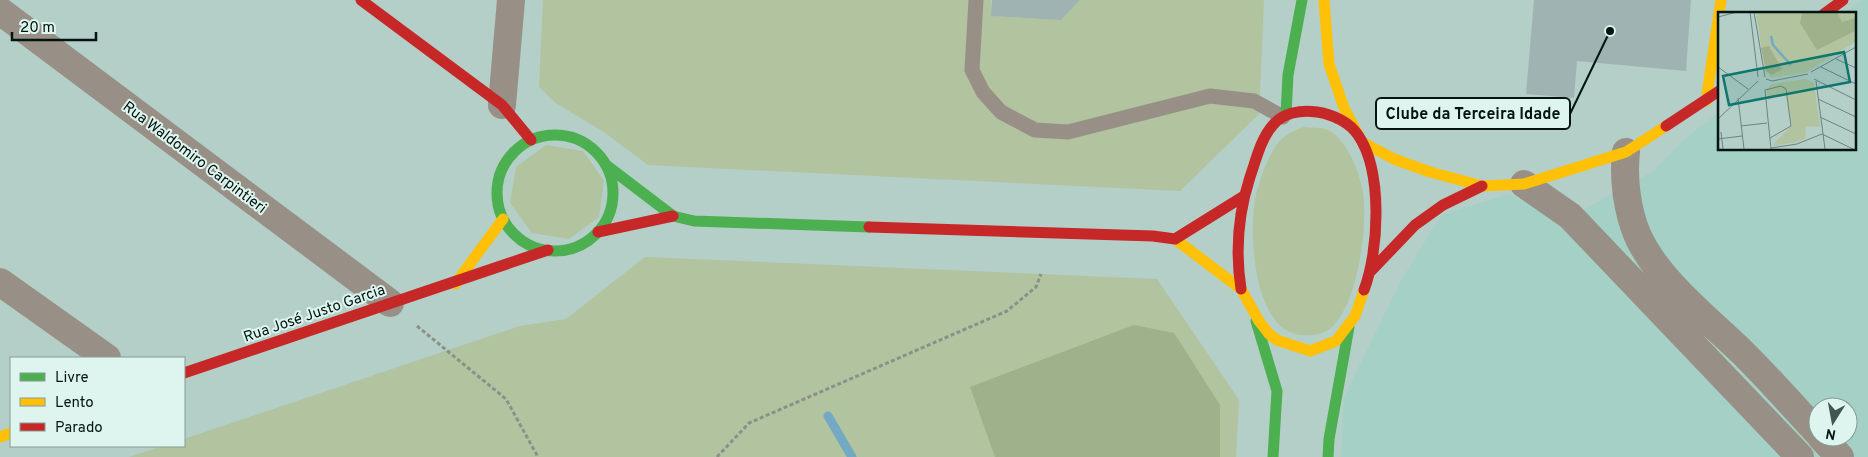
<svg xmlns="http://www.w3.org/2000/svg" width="1868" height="457" viewBox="0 0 1868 457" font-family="Overpass,sans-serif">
<rect width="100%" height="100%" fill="#b4cec8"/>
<path fill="#a5d0c5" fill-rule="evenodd" d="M1861,0H1868V457H1341L1344,397L1403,277L1442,215L1509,194L1564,221L1655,170L1684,140L1719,112V149H1854V14H1844ZM1818,407H1848V437H1818Z"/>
<path fill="#b1c39f" d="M543,0H991L992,16L1061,20L1080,0H1264L1259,114L1180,191L648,165L604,132L557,104L539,87Z
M1304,127C1311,128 1324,127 1330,131C1348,142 1360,173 1363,193C1368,227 1358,302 1332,327C1324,334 1313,336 1303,335C1253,334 1248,231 1256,195C1259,181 1267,161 1274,149C1281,136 1291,132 1304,127Z
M546,145L583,151L604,181L599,217L569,239L532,233L510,203L516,167Z
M645,257L1157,279L1239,400L1236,457H129L163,446H184V439L520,326L566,319Z"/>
<path fill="#9fb18b" d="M1134,325L1174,333L1220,405V457H995L970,387Z"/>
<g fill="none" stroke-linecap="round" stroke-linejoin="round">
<path stroke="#74a9c3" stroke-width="9" d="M828,416L852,457"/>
</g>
<path fill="#9fb4b2" d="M992,0H1080L1061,20L991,16Z
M1534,0H1691L1686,71L1577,61L1574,98L1526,94Z"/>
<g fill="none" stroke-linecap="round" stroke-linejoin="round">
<path stroke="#8b9088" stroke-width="3" stroke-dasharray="4 2.5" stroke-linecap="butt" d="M417,326L506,399L538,457
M717,457L749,423L1007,311L1036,287L1041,274"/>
<path stroke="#989086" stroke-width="15" d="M976,0L972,70L983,92L1001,112L1035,130L1068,132L1210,96L1254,101L1283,117"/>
<path stroke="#989086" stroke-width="28" d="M0,11L390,303
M502,105L511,0
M1626,152C1623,178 1627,210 1637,234C1656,279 1708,319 1743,353C1769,379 1793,406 1818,433
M1524,184L1570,216L1800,457
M0,282L107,358
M1821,437L1840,457"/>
<path stroke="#4caf50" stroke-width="11" d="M1286,114L1288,75L1302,0
M497 193a58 58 0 1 1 116 0a58 58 0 1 1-116 0Z
M606,165L673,216L694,221L869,227
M1256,321L1277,391L1273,457
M1328,457L1329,439L1349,327"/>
<path stroke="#ffc107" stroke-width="11" d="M1324,0L1329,64L1344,108L1358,134
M1706,101L1721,0
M1362,142L1394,159L1430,172L1482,186L1524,184L1626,152L1666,126
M1175,239L1241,289L1259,321L1269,334L1277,340L1310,351L1336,341L1355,316L1364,290
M455,284L503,219
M0,437L11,433"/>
<path stroke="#c62828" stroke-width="11" d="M361,0L502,105L531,140
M1824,14L1843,0
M1666,126L1719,91
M869,227L1153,236L1175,239
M598,232L673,216
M1175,239L1244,196
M1371,271L1415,225L1443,205L1482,186
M1241,289C1235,250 1238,214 1250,177C1256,160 1261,138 1273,125C1293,101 1342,111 1358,135C1383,171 1379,251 1364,290
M184,373L548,250"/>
</g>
<g text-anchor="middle" stroke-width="4" stroke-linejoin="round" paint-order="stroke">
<g font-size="15" fill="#031411" stroke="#ddf5ee">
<text transform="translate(195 157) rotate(37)" y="5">Rua Waldomiro Carpintieri</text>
<text transform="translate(314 313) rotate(-19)" y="5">Rua José Justo Garcia</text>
</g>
</g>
<g transform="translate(1718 12)">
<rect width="138" height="138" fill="#b4cec8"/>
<path d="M38,0H137V30L87,61L53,66L47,59ZM88,67L96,71L102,115L88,114L87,127L78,130L54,134L74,113L67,81L50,88L49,78L53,72Z" fill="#b1c39f"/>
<path d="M84,0H119L124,10L137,6V19L99,38L82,11ZM51,34L64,57L54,63L48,59L43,36Z" fill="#9fb18b"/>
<path fill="none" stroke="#74a9c3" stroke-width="2.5" d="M53,24L55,33L73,53"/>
<path fill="none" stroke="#6d847f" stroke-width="1" d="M32,0L40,65M36,0L47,65M0,5L19,0M118,47L138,56M0,55L30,77M103,55L138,72M93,60L138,35M48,67L54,69L90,62M96,67L138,88M98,69L107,137M47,78L63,74L68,77L73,114L52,126M47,78L53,137M20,86L26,137M100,87L138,105M102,105L138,122M0,107L40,69M23,114L49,111M3,120L5,137M0,127L24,124M53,136L79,132L104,122L135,137"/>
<path fill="#0f766e" fill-opacity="0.15" stroke="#0f766e" stroke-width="2.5" d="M126,40L132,70L11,93L5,64Z"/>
<rect width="138" height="138" fill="none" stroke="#031411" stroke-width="2.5"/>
</g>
<path fill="none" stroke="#031411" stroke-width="2" d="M1610 31L1570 114"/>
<circle fill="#031411" stroke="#ddf5ee" stroke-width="2" cx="1610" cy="31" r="5"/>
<rect fill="#ddf5ee" stroke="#031411" stroke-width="2" x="1376" y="98" width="194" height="31" rx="5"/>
<g font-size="16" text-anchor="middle" font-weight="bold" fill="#031411">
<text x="1473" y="119">Clube da Terceira Idade</text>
</g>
<rect x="10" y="357" width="175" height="90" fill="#ddf5ee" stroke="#869b96"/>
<rect x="20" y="373" width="25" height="8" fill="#4caf50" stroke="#869b96"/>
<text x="55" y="382" font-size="15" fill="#031411">Livre</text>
<rect x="20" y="398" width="25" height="8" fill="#ffc107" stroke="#869b96"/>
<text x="55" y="407" font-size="15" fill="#031411">Lento</text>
<rect x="20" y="423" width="25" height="8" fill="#c62828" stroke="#869b96"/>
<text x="55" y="432" font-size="15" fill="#031411">Parado</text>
<g transform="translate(1833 422) rotate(191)"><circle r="24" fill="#ddf5ee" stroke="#869b96"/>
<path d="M0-4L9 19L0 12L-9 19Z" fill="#415551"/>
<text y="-8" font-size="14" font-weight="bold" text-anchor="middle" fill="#031411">N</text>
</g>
<path d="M12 32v8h84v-8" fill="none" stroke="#031411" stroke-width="2.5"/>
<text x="20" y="32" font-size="15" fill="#031411" stroke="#ddf5ee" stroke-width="4" paint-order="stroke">20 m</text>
</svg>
